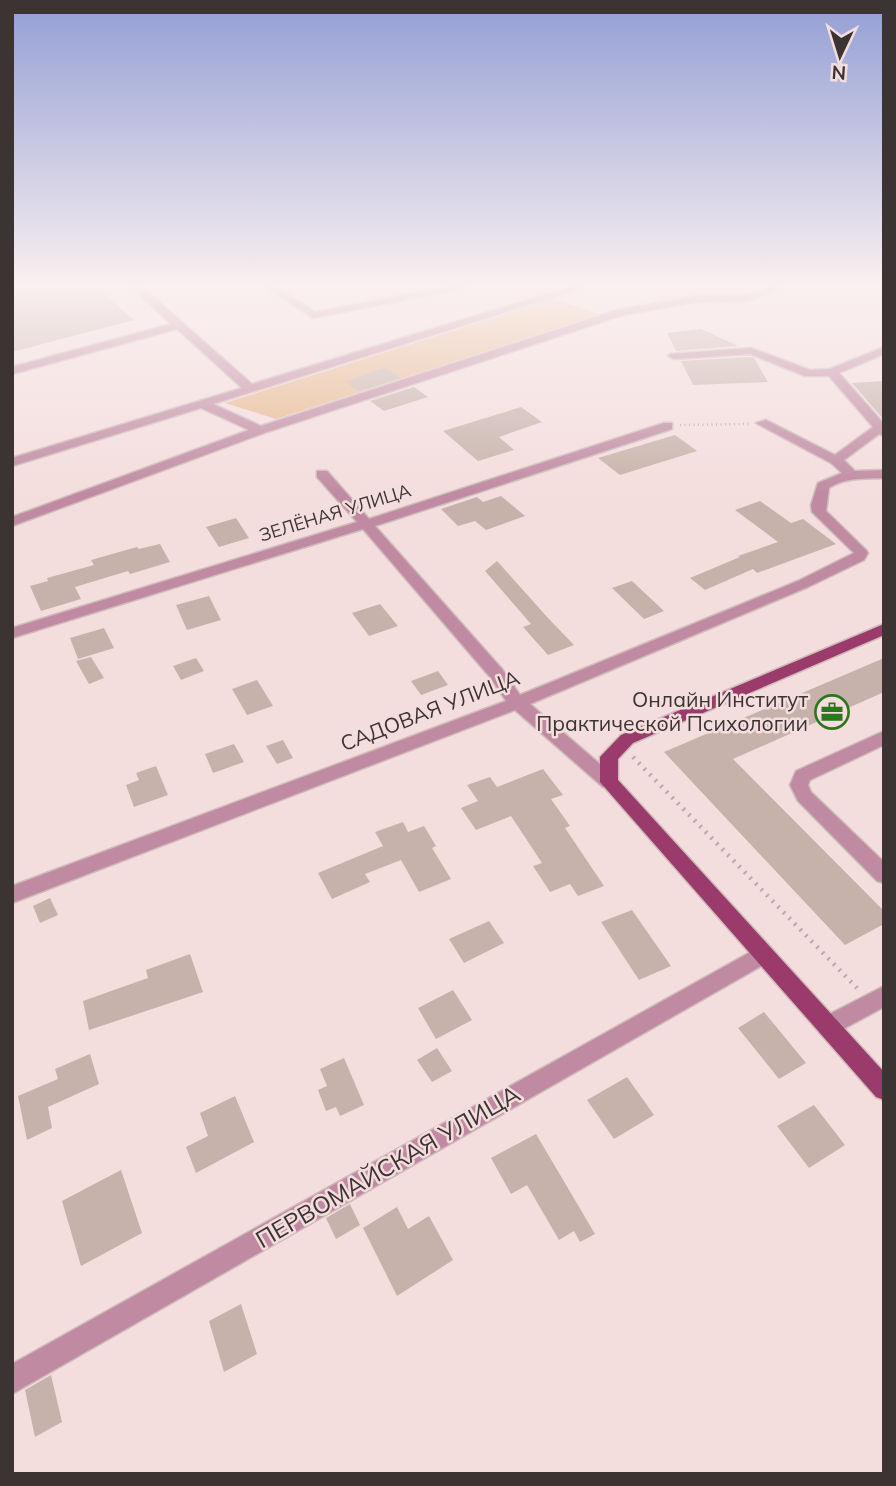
<svg xmlns="http://www.w3.org/2000/svg" width="896" height="1486" viewBox="0 0 896 1486" font-family="Mulish,sans-serif">
<rect width="100%" height="100%" fill="#f4dddd"/>
<path fill="#e6b98e" d="M553,299L600,314L276,419L225,403Z"/>
<path fill="#c6b2aa" d="M12,285H95L134,320L12,352Z
M701,329L738,346L676,351L667,333Z
M750,357L754,358L768,382L693,385L681,361Z
M384,367L401,378L359,391L346,382Z
M884,381V420L852,383Z
M414,387L428,397L384,411L370,401Z
M521,407L542,422L499,437L514,450L478,461L443,431Z
M675,435L697,451L620,475L598,458Z
M501,496L525,516L486,530L475,521L458,526L441,509L477,497L483,502Z
M760,501L791,523L803,519L836,544L757,573L753,569L705,590L690,578L740,557L738,556L778,542L735,510Z
M236,518L249,538L219,547L206,527Z
M160,544L170,562L130,574L128,571L75,587L81,599L41,611L30,586L48,581L47,578L94,565L91,560L137,547L139,549Z
M497,561L548,618L574,645L548,655L523,627L531,624L485,571Z
M632,581L664,611L644,619L612,588Z
M209,596L221,620L187,630L176,605Z
M380,604L398,626L369,636L352,613Z
M104,628L114,648L78,659L70,638Z
M91,657L104,678L89,684L76,661Z
M196,658L204,671L181,680L173,666Z
M884,658V692L733,759L884,911V924L845,945L664,752Z
M438,671L448,685L421,695L411,681Z
M257,680L273,706L247,715L232,689Z
M283,740L293,758L277,764L266,746Z
M234,744L244,762L213,773L205,754Z
M156,766L168,795L134,807L126,785L139,780L136,773Z
M543,769L563,795L551,799L570,826L565,828L604,886L578,896L570,884L550,892L533,866L542,863L511,816L476,830L461,808L478,801L467,785L490,777L497,787Z
M403,822L408,832L424,826L436,846L432,848L451,879L419,892L401,860L365,874L370,882L332,899L318,873L383,846L375,832Z
M50,898L58,915L40,923L33,906Z
M632,910L671,966L639,980L601,922Z
M489,921L504,943L464,963L449,939Z
M190,954L203,992L89,1030L83,1001L148,978L146,970Z
M453,990L472,1020L436,1039L418,1008Z
M764,1012L806,1063L779,1079L738,1028Z
M437,1048L452,1071L432,1082L417,1060Z
M90,1054L99,1084L48,1107L52,1128L27,1140L18,1096L58,1079L55,1069Z
M344,1058L364,1105L340,1116L336,1107L326,1111L318,1090L327,1086L320,1069Z
M627,1077L654,1115L614,1139L587,1100Z
M235,1096L254,1142L196,1173L186,1147L208,1136L200,1113Z
M814,1105L845,1145L809,1168L777,1126Z
M536,1134L595,1234L580,1242L574,1231L559,1240L527,1185L511,1194L491,1158Z
M121,1170L142,1233L81,1266L62,1201Z
M350,1204L360,1225L336,1239L326,1218Z
M397,1207L408,1229L429,1216L453,1260L397,1296L363,1228Z
M241,1304L257,1354L224,1372L209,1321Z
M51,1375L62,1422L35,1437L25,1390Z"/>
<g fill="none" stroke-linecap="round" stroke-linejoin="round">
<g stroke="#cfbbbb" stroke-width="3">
<path id="minor" d="M129,285H140L252,384L576,285H592L213,404L261,426L617,310L696,296L747,295L772,285H787L748,301L696,302L623,315L264,433L12,526V517L249,430L201,408L12,466V458L242,388L177,329L12,374V367L171,324Z
M262,285H274L315,312L458,285L475,286L313,318Z
M884,347V354L839,373L884,424V436L879,434L844,460L855,471L884,470V478C865,479 845,477 829,488L826,511L866,550L868,553L864,560L808,587L530,704L615,777L618,782L615,787H603L515,710L12,903V886L506,701L490,677L363,529L12,638V628L357,522L317,477V471H327L369,519L664,423H672V429L375,526L502,669L520,695L798,581L854,553L812,512L811,505L818,483L842,473L831,463L756,423L766,420L835,455L873,427L829,376H805L750,354L674,359L668,356L670,354L751,348L810,370L830,369Z
M884,731V745L810,780L808,785L811,792L884,862V883L877,881L798,801L790,785L796,771Z
M763,945L770,947L774,954L770,961L12,1394V1364Z
M884,986V1007L836,1033L828,1036L820,1033L817,1026L820,1019Z"/>
</g>
<g stroke="#cfbbbb" stroke-width="3">
<path id="major" d="M884,624V635L633,743L618,759V780L884,1072V1100L876,1097L600,782V757L621,735Z"/>
</g>
<path stroke="#bba8a8" stroke-width="2.5" stroke-dasharray="1 3.5" stroke-linecap="butt" d="M680,425L749,424"/>
<path stroke="#bba8a8" stroke-width="4.5" stroke-dasharray="2 6" stroke-linecap="butt" d="M633,757L857,988"/>
<use href="#minor" fill="#c08ba2" fill-rule="evenodd"/>
<use href="#major" fill="#9a3b6c" fill-rule="evenodd"/>
</g>
<linearGradient id="sky" x2="0" y2="1"><stop stop-color="#939ed4"/><stop offset="0.58" stop-color="#faf0f0"/><stop offset="1" stop-color="#faf0f0" stop-opacity="0"/></linearGradient>
<rect width="896" height="493" fill="url(#sky)"/>
<defs>
<g id="office-ring" transform="scale(1.75)"><circle r="9.5" fill="#f4dddd" stroke="#2c771d" stroke-width="1.5"/><path d="M-6-3h4V-5.5h4V-3h4V5H-6ZM-1-4.5V-3h2v-1.5ZM-6 0V1H6V0Z" fill="#2c771d"/></g>
</defs>
<g fill-rule="evenodd">
<use href="#office-ring" x="832" y="712"/>
</g>
<g text-anchor="middle" stroke-width="5" stroke-linejoin="round" paint-order="stroke">
<g font-size="18" fill="#3c3333" stroke="#f4dddd">
<text transform="translate(335 513) rotate(-17)" y="6">ЗЕЛЁНАЯ УЛИЦА</text>
</g>
<g font-size="21" fill="#3c3333" stroke="#f4dddd" text-anchor="end">
<text x="808" y="707">Онлайн Институт<tspan x="808" dy="24">Практической Психологии</tspan></text>
</g>
<g font-size="21" fill="#3c3333" stroke="#f4dddd">
<text transform="translate(430 711) rotate(-21)" y="7">САДОВАЯ УЛИЦА</text>
</g>
<g font-size="24" fill="#3c3333" stroke="#f4dddd">
<text transform="translate(388 1167) rotate(-30)" y="8">ПЕРВОМАЙСКАЯ УЛИЦА</text>
</g>
</g>
<rect width="896" height="1486" fill="none" stroke="#3c3333" stroke-width="28"/>
<g transform="translate(840 56) rotate(184)" stroke="#f4dddd" stroke-width="5" paint-order="stroke">
<path d="M0-5L12 26L0 18L-12 26Z" fill="#3c3333"/>
<text y="-10" font-size="19" font-weight="bold" text-anchor="middle" fill="#3c3333">N</text>
</g>
</svg>
